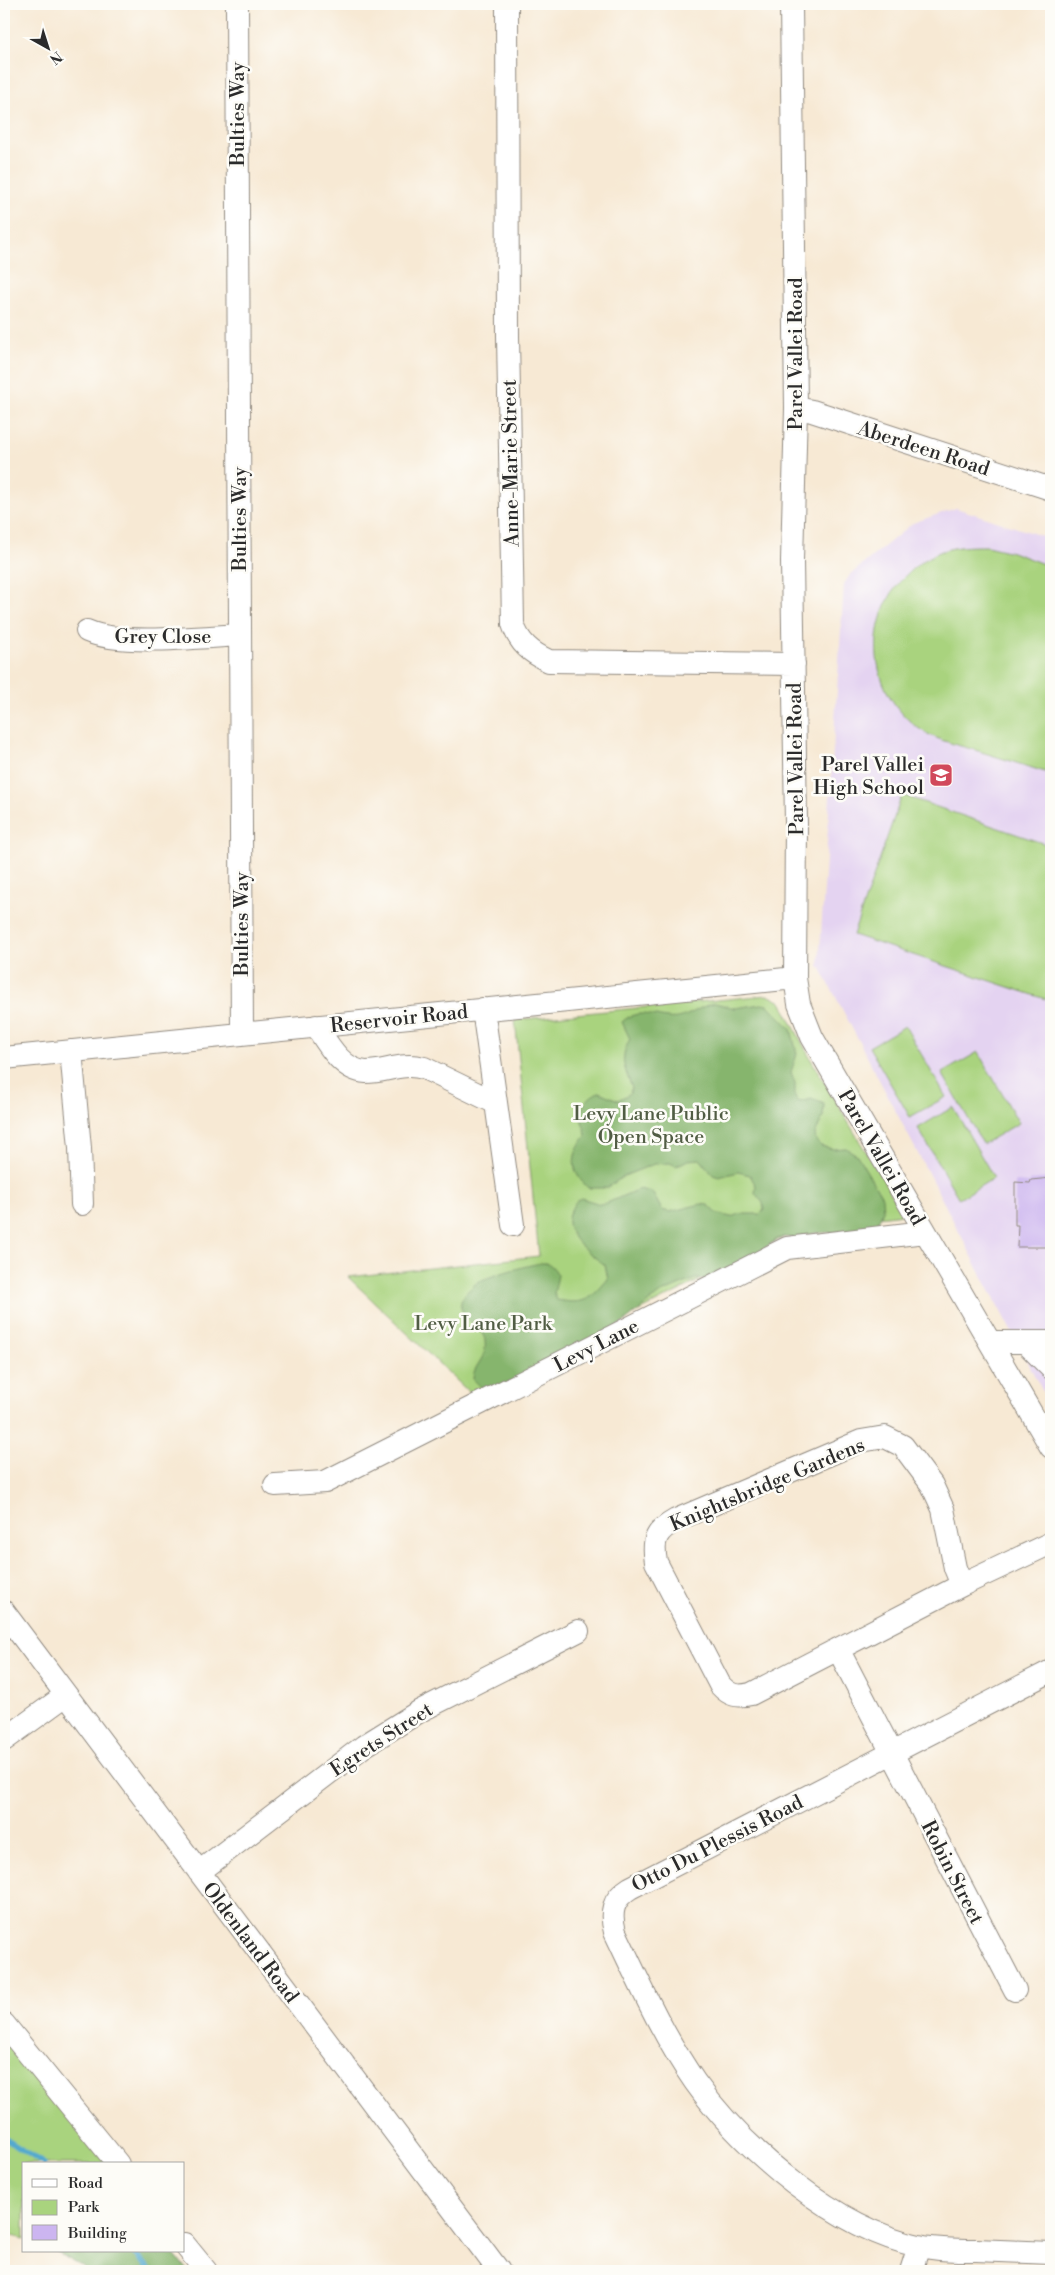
<svg xmlns="http://www.w3.org/2000/svg" width="1055" height="2275" viewBox="0 0 1055 2275" font-family="'Libre Bodoni',serif">
<rect width="100%" height="100%" fill="#fdfcf7"/>
<filter id="ink" filterUnits="userSpaceOnUse"><feTurbulence type="fractalNoise" baseFrequency=".02" numOctaves="2"/><feDisplacementMap in="SourceGraphic" scale="10" xChannelSelector="R" yChannelSelector="G"/><feConvolveMatrix kernelMatrix="1 2 1 2 8 2 1 2 1" color-interpolation-filters="sRGB"/></filter>
<filter id="wash" filterUnits="userSpaceOnUse"><feTurbulence type="fractalNoise" baseFrequency=".0096" numOctaves="4" result="noise"/><feDisplacementMap in="SourceGraphic" scale="20" xChannelSelector="R" yChannelSelector="G"/><feGaussianBlur stdDeviation="1.12" result="paint"/><feColorMatrix in="noise" values="0 0 0 0 0 0 0 0 0 0 0 0 0 0 0 0 0 1.4 0 .05"/><feComposite in="paint" operator="in"/></filter>
<g filter="url(#wash)">
<rect width="100%" height="100%" fill="#f7e9d4"/>
<path fill="#e4d3f1" d="M956,508L1051,539V1407L819,965L844,584L850,575L913,523Z"/>
<path fill="#a9d37e" stroke="#6a7f54" d="M987,546L1012,552L1051,567V774C1026,766 1001,758 975,750C954,744 930,739 913,724C855,675 869,587 935,554C951,546 970,546 987,546Z
M902,795L1051,846V1001L853,935Z
M768,995L781,1002L810,1058L903,1214L808,1225L473,1396L348,1277L539,1256L515,1020Z
M905,1026L946,1097L910,1117L869,1047Z
M978,1052L1019,1123L983,1144L942,1073Z
M953,1107L994,1178L959,1199L918,1128Z
M4,2024L118,2164H24V2239L4,2234Z"/>
<path fill="#86b56d" stroke="#58704c" d="M715,1003L735,1008L761,1004L768,1005L791,1029L797,1054L791,1072L795,1083V1097L799,1102L812,1099L824,1104L823,1117L815,1134L816,1141L821,1146L833,1149L846,1148L857,1155L882,1197L883,1211L878,1222L868,1231L815,1233L796,1238L783,1237L777,1239L750,1259L714,1279H695L659,1294L623,1323L495,1390L482,1388L473,1379C473,1364 488,1359 485,1340C482,1326 458,1318 461,1302C463,1294 472,1287 478,1282C486,1277 536,1262 545,1263C552,1264 555,1270 558,1275L554,1294L557,1300C585,1305 590,1300 608,1279L605,1265C589,1253 558,1233 571,1210C574,1204 575,1201 581,1198L600,1204L607,1203L639,1189L652,1192L662,1210L669,1212L701,1204L708,1205L718,1214L731,1217L739,1214H760L764,1210L763,1203L755,1193L756,1186L750,1175L738,1172L719,1177L713,1175L700,1159L688,1160L676,1166L670,1163L654,1164L624,1176L607,1188H588C570,1171 570,1155 586,1136C586,1129 582,1124 581,1117C580,1106 590,1095 599,1092L618,1100L629,1094L632,1088C624,1067 619,1059 630,1039L622,1022C640,1005 658,1021 678,1018C692,1015 702,1005 715,1003Z
M54,2251H171L188,2271H82L83,2267Z"/>
<g fill="none" stroke-linecap="round" stroke-linejoin="round">
<path stroke="#52a9cf" stroke-width="5.5" d="M4,2138L44,2164
M133,2251L151,2271"/>
</g>
<g id="blocks">
<path fill="#ccb5f0" d="M1051,1178V1247H1017L1018,1225H1015V1182L1030,1183L1031,1180Z"/>
</g>
</g>
<g filter="url(#ink)">
<use href="#blocks" fill-opacity="0" stroke="#918a80" stroke-width="1"/>
<g fill="none" stroke-linecap="round" stroke-linejoin="round">
<g stroke="#918a80" stroke-width="24">
<path id="minor" d="M237,4L242,1034
M507,4L508,336L513,624C519,643 531,653 549,661L794,664
M791,4L796,408L792,561L796,824L795,978L799,1004L812,1037L1051,1447
M796,408L812,411L1051,489
M87,631C121,646 201,637 240,635
M483,1009L513,1225
M316,1026C327,1043 342,1071 366,1072C387,1072 401,1062 424,1068L496,1103
M71,1051L80,1148L82,1204
M4,1058L795,978
M990,1342H1051
M1026,1343L1051,1368
M885,1437L903,1446L932,1485L943,1509L955,1568L962,1585L751,1694C737,1697 730,1696 720,1685L656,1562C652,1539 656,1531 676,1520L861,1441Z
M275,1485L325,1482L787,1248L925,1232
M962,1585L1051,1543
M4,1612L499,2271
M838,1649L1015,1990
M1051,1671L630,1888C612,1899 610,1913 615,1932C639,1982 663,2036 695,2082C743,2149 836,2229 919,2246C938,2250 957,2250 976,2250C1001,2251 1026,2252 1051,2253
M4,1740L66,1695
M199,1872L364,1746L420,1711L578,1631
M4,2024L118,2164
M184,2244L206,2271
M911,2271L919,2246"/>
</g>
<use href="#minor" stroke="#fff" stroke-width="22"/>
</g>
</g>
<defs>
<g id="school-square" transform="scale(1.25)"><rect x="-9" y="-9" width="18" height="18" rx="4" fill="#d1495b" stroke="#fdfcf7"/><path d="M0-5L7-2L0 1L-7-2ZM-4 1L0 2.5L4 1V4Q0 6-4 4Z" fill="#fff"/></g>
</defs>
<g fill-rule="evenodd">
<use href="#school-square" x="941" y="775"/>
</g>
<g text-anchor="middle" stroke-width="5" stroke-linejoin="round" paint-order="stroke">
<g font-size="20" fill="#2b2b2b" stroke="#fdfcf7">
<text transform="translate(237 114) rotate(-90)" y="7">Bulties Way</text>
<text transform="translate(795 354) rotate(-90)" y="7">Parel Vallei Road</text>
<text transform="translate(924 448) rotate(18)" y="7">Aberdeen Road</text>
<text transform="translate(510 463) rotate(-91)" y="7">Anne-Marie Street</text>
<text transform="translate(239 519) rotate(-90)" y="7">Bulties Way</text>
<text x="163" y="643">Grey Close</text>
<text transform="translate(795 759) rotate(-91)" y="7">Parel Vallei Road</text>
<text transform="translate(241 924) rotate(-90)" y="7">Bulties Way</text>
<text transform="translate(399 1018) rotate(-6)" y="7">Reservoir Road</text>
<text transform="translate(882 1157) rotate(60)" y="7">Parel Vallei Road</text>
<text transform="translate(596 1345) rotate(-27)" y="7">Levy Lane</text>
<text transform="translate(767 1484) rotate(-23)" y="7">Knightsbridge Gardens</text>
<text transform="translate(381 1739) rotate(-33)" y="7">Egrets Street</text>
<text transform="translate(717 1843) rotate(-27)" y="7">Otto Du Plessis Road</text>
<text transform="translate(953 1872) rotate(63)" y="7">Robin Street</text>
<text transform="translate(251 1942) rotate(53)" y="7">Oldenland Road</text>
</g>
<g font-size="20" fill="#2b2b2b" stroke="#fdfcf7" text-anchor="end">
<text x="924" y="771">Parel Vallei<tspan x="924" dy="23">High School</tspan></text>
</g>
<g font-size="20" fill="#515d44" stroke="#fdfcf7">
<text x="651" y="1120">Levy Lane Public<tspan x="651" dy="23">Open Space</tspan></text>
<text x="483" y="1330">Levy Lane Park</text>
</g>
</g>
<rect width="1055" height="2275" fill="none" stroke="#fdfcf7" stroke-width="20"/>
<rect x="22" y="2162" width="162" height="90" fill="#fdfcf7" stroke="#a9a8a5"/>
<rect x="32" y="2179" width="25" height="8" fill="#ffffff" stroke="#a9a8a5"/>
<text x="68" y="2188" font-size="15" fill="#2b2b2b">Road</text>
<rect x="32" y="2200" width="25" height="15" fill="#a9d37e" stroke="#a9a8a5"/>
<text x="68" y="2212" font-size="15" fill="#2b2b2b">Park</text>
<rect x="32" y="2225" width="25" height="15" fill="#ccb5f0" stroke="#a9a8a5"/>
<text x="68" y="2238" font-size="15" fill="#2b2b2b">Building</text>
<g transform="translate(48 48) rotate(141)" stroke="#fdfcf7" stroke-width="4" paint-order="stroke">
<path d="M0-4L9 19L0 12L-9 19Z" fill="#2b2b2b"/>
<text y="-8" font-size="14" font-weight="bold" text-anchor="middle" fill="#2b2b2b">N</text>
</g>
</svg>
